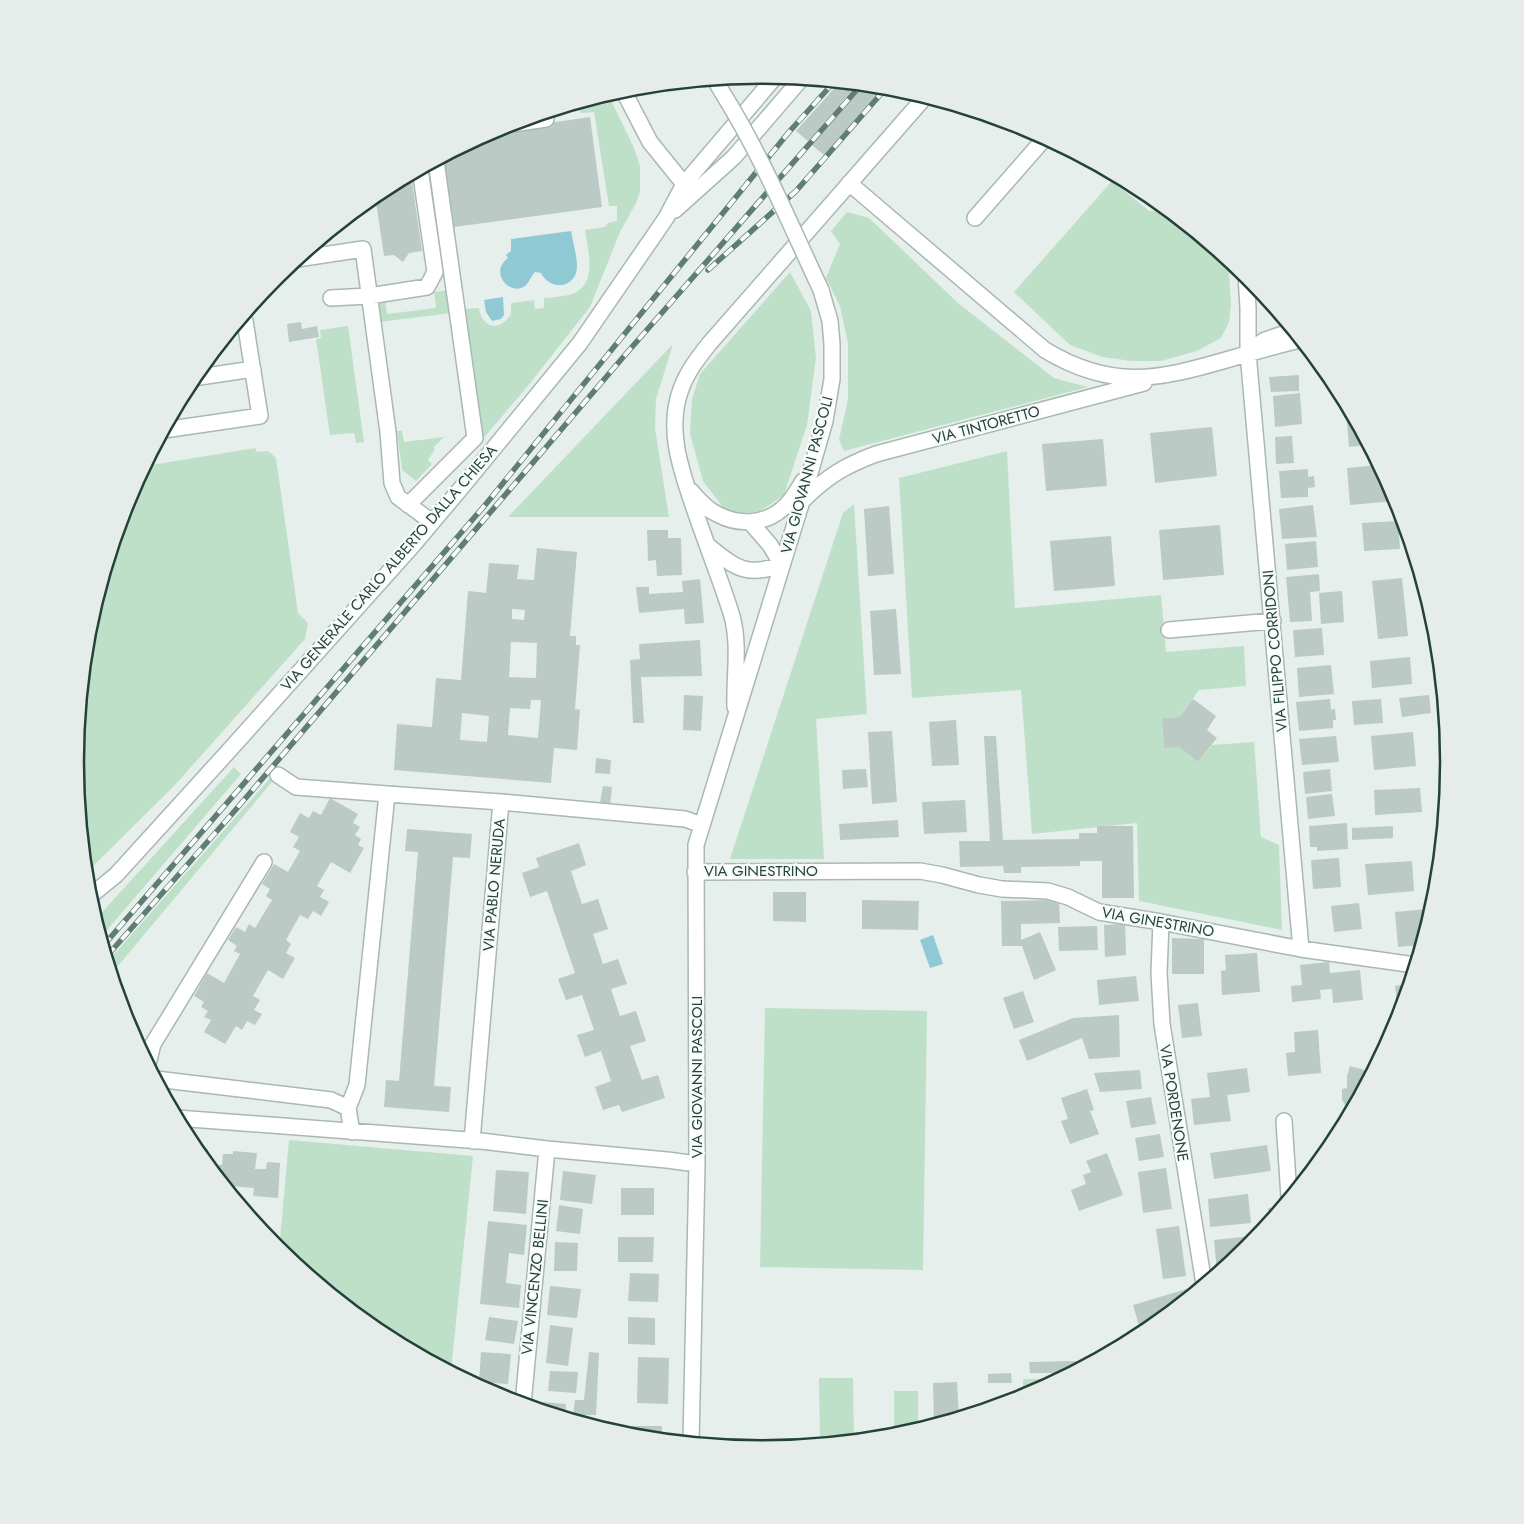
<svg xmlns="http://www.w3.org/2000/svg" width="1524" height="1524" viewBox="0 0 1524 1524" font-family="Jost,sans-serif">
<rect width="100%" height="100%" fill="#e6efeb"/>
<path fill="#bfe0c8" d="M608,94L634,148L640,166V192L636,203L620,232L590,307L527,387L480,442L463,309L479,308C482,329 500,332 511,314V303L534,300L535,309L544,308V298C553,297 563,297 572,294C598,284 588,251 585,230L605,227L608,223L617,221V206H609L594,112L580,113L578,103Z
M1112,181L1149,211H1168L1228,260L1231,303L1229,322L1221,338L1197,351L1161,361H1132L1102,357L1070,345L1014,292Z
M847,212L869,218L958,303L1054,378L1088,387L844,451L839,440L848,399V344L840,306L826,278L840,244L831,231Z
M790,272L811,311L816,358L807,425L784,495L759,512L742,513L725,510L703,481L690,434L692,399L700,374Z
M449,290L451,313L380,322L378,301L385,300L387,314L436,308L434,292Z
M348,326L364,442L356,443L354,433L330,435L316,339L321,338L320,330Z
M673,344L656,399L655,428L669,517H508Z
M397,431H402L404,442L444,437L433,448L435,449L428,460L432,464L416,481L402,470Z
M255,448L257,452L268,451L276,458L298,613L308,623L305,639L175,785L86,873L75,762L88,628L127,499L145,466Z
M1007,451L1015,608L1161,595L1166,652L1244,646L1246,686L1199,690L1180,717L1162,718L1164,747H1179L1198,762L1212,745L1254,742L1261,837L1279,845L1282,930L1139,901L1137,823L1032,834L1021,690L912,698L899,478Z
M854,504L867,714L816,719L824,859H730L843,513Z
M234,767L241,774L101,937L95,920Z
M273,775L276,777L112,973L108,961Z
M765,1008L927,1011L923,1270L760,1267Z
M289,1140L473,1156L451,1371L380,1333L279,1250Z
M819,1378H853L854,1440L820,1443Z
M1023,1379H1058L1023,1397Z
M894,1391H918V1429L900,1435H894Z"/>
<path fill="#8ec9d4" d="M571,231C573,242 577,255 577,267C576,288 551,292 541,273L535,272C531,276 530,281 526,285C511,298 488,273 508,258L506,255L511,251V239Z
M503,297L504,315L501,319L492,321L486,312L484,300Z
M933,935L943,964L930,968L920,940Z"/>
<path fill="#bbcac4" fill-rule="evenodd" d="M839,83L858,84L808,141L796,131Z
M864,85L884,87L824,155L812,145Z
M590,117L602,207L454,227L444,157L493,131Z
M411,174L422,251L409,253L403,262L394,255L384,256L375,195Z
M301,322L302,329L317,326L319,337L289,342L287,324Z
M1299,375V391L1271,392L1269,377Z
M1300,393L1302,424L1275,427L1273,396Z
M1346,410H1349L1368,445L1349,447Z
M1212,427L1217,476L1155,483L1150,433Z
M1292,436L1294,463L1276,464L1275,437Z
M1103,439L1107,486L1046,491L1042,444Z
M1379,465L1393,492L1394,501L1350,505L1347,468Z
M1308,469V477L1314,476L1315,487L1308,488V497L1281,498L1279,471Z
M1313,505L1317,537L1282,539L1279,509Z
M889,506L894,574L868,576L864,509Z
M1398,521L1400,549L1364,551L1362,523Z
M1220,525L1224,575L1163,580L1159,530Z
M647,530H668V538H681L682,575L657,576L656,560L648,561Z
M1111,536L1115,586L1054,591L1050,541Z
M1316,541L1318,567L1287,570L1285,544Z
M537,548L577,552L570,636H576V645H580L575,709L580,710L577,750L554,748L551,783L394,770L397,724L432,727L436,678L461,680L468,591L486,593L489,563L519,565L517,579L534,580ZM512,609L525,610L524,620L512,619ZM511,642L537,643L536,678L509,677ZM531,700H541L538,738L508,735L510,708L530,709ZM462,713L489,716L487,742L460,740Z
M1319,574L1320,591L1310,592L1312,621L1290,622L1286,577Z
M1402,578L1408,636L1378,639L1372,581Z
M700,579L704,623L685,624L684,609L639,613L636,587H649V594L683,592L682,581Z
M1342,591L1344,622L1321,624L1319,593Z
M896,609L901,674L874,675L870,611Z
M1322,628L1324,655L1295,657L1293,630Z
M700,640L702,676L641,677L644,723H633L630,660L640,659L639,644Z
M1410,657L1412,684L1372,688L1370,661Z
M1331,665L1334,694L1299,697L1297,668Z
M684,695L703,696L701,731L683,730Z
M1429,695L1431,713L1402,717L1399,698Z
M1193,699L1216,716L1207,730L1217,738L1198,762L1179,747L1164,748L1162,718L1180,717Z
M1330,699L1331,710L1335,709L1336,720H1333V728L1299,731L1296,702Z
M1381,699L1383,723L1354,725L1352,701Z
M956,720L959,765L932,766L929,722Z
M892,731L897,802L872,804L868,732Z
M1413,732L1416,766L1374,770L1371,736Z
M984,736H996L1003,840L1079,839V833H1097V826H1133L1134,898H1102V861H1080V866L1021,867V873H1004L1003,866L960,867L959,841H990Z
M1336,736L1339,762L1302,765L1299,739Z
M596,758L611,760L610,774L595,773Z
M866,769L868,787L843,789L842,770Z
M1330,769L1332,791L1305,794L1303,772Z
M603,786L612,787L610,805L600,803Z
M1420,788L1422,812L1375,815L1374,790Z
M1332,794L1335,816L1308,819L1306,797Z
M330,798L358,814L353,823L360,827L355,835L361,839L358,845L364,848L350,873L331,862L317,886L324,890L320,897L329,902L321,916L313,911L308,919L300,915L286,940L291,944L286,953L295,958L283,979L268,970L253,996L260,1000L254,1010L262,1014L255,1025L247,1021L242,1030L236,1026L225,1044L204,1032L211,1020L204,1017L208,1011L201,1007L204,1002L194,996L207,973L224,983L240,954L234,951L237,946L228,940L236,927L245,932L249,924L255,928L272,900L266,896L270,889L262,884L274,864L288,872L300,851L293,847L299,837L290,832L300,813L309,818L313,811L321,815Z
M965,800L967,832L924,834L922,802Z
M898,820L899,837L840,840L839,824Z
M1347,823L1348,849L1317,851V847H1310L1309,826Z
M1393,826V838L1352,840V828Z
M407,829L472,834L470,858L453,857L434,1086L451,1087L449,1112L384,1107L386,1080L399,1081L418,852L405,851Z
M579,843L586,865L571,871L582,904L598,899L608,929L593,934L603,964L618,959L627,984L611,989L620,1016L636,1011L646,1041L630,1046L642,1080L658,1075L665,1098L622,1112L619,1105L603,1110L595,1087L611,1081L601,1051L585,1057L577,1035L594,1030L582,995L566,1000L558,979L575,973L547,891L530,897L522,873L539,867L536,858Z
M1440,851L1438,869L1436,852Z
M1339,858L1341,887L1313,889L1311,860Z
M1412,861L1414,891L1368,895L1365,864Z
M773,892H806V922L773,921Z
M862,900L919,901L918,930L862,929Z
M1059,900L1060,923L1021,924V940L1040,932L1056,970L1034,980L1022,946H1002L1001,901Z
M1359,903L1362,929L1334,932L1331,906Z
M1428,909L1429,918L1421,945L1398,947L1395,912Z
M1125,924L1126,955L1105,957L1104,925Z
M1097,926L1098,950L1059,951L1058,927Z
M1172,938L1204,939V974H1172Z
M1257,953L1260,992L1222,995L1221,971L1226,970L1225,955Z
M1329,962L1330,973L1360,970L1363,1000L1333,1003L1332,989L1320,990L1321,999L1292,1002L1291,986L1302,985L1300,965Z
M1136,976L1139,1001L1099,1005L1097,980Z
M1409,984L1405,998L1399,1017L1395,986Z
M1023,991L1034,1022L1014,1029L1003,998Z
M1198,1003L1202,1036L1182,1038L1178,1005Z
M1119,1015L1120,1057L1089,1059L1082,1038L1027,1061L1019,1040L1073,1018Z
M1318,1030L1321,1073L1288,1076L1286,1053L1295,1052L1294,1032Z
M1350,1066L1372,1072L1349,1112L1342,1100V1089L1347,1088V1076Z
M1247,1068L1250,1092L1227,1095L1231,1121L1194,1125L1191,1099L1210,1097L1207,1073Z
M1140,1070L1142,1089L1100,1092L1094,1073Z
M1087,1089L1094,1110L1090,1111L1099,1134L1070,1144L1061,1121L1068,1119L1061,1098Z
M1151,1097L1156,1124L1131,1128L1126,1101Z
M1160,1134L1164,1157L1139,1161L1135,1138Z
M1267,1145L1271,1171L1214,1179L1210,1153Z
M194,1148L208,1149L206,1163L202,1157Z
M233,1151L257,1153L255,1169H266L267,1162L280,1163L278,1198L253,1196L254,1188L231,1186L230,1192L208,1164L222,1165L223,1154H233Z
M1107,1153L1123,1195L1079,1211L1071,1190L1086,1184L1083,1175L1091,1172L1086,1161Z
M1166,1168L1172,1209L1143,1213L1138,1172Z
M496,1170L529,1172L526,1214L493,1211Z
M563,1171L596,1175L592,1204L560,1200Z
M621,1188H654V1215H621Z
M1248,1194L1251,1223L1210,1227L1208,1199Z
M559,1205L583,1209L580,1234L556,1231Z
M1282,1206L1270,1221L1268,1208Z
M488,1221L527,1225L524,1255L509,1253L506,1283L521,1285L519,1308L480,1304Z
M1179,1226L1186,1276L1163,1279L1156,1229Z
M1252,1236V1242L1248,1248L1217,1272L1214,1240Z
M618,1237H654L653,1262H618Z
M555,1242L578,1243L577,1271H554Z
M630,1273L659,1274L658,1302L628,1301Z
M550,1286L581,1289L577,1318L547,1315Z
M1190,1288L1192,1294L1154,1325L1140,1329L1133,1305Z
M489,1317L518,1321L514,1344L485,1340Z
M628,1317L655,1318V1345L628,1344Z
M550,1325L573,1328L568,1366L546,1363Z
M481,1352L511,1354L508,1384L479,1382Z
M589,1352L599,1353L596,1415H584V1422L573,1419V1414L575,1400H584Z
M638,1357L669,1358L668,1404L637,1403Z
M1078,1361L1079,1368L1070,1373H1030L1029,1362Z
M550,1371L578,1372L576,1393L548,1391Z
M1011,1373L1012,1383H988V1374Z
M957,1382L959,1417L934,1424L933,1383Z
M542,1402L566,1404L565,1417L541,1410Z
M632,1426H662V1439L632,1436Z"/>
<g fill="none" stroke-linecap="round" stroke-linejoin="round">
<g stroke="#a8b8b2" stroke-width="18">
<path id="minor" d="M715,80L722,92
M623,90L650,142L684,184L692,185
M506,125L546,119
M849,183L1045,350C1111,390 1157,380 1226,360C1250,353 1275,346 1300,340
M675,210L734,157L801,79
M975,218L1045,138
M297,259L363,249L388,432L392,483L398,497L432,522
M1246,275L1248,308V353L1301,949
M331,298L369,296L427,287L435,272L420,169
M1259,344L1265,340L1292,331
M193,378L253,369
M164,430L260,416L245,321L238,323
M691,491C699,500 706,509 717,514C737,525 764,525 782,509C791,502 797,491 803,481
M803,500C828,476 844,466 876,454L1144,383
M408,505L475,438L436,161
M707,545C736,568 745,577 782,565L770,545L751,523
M1169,630L1273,621
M735,707C734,677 740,646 732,616C721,580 706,544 694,508C681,470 666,429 681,389C687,372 698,358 709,344L925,97
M278,775L296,787L387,794
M695,872L920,871L942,875L979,885L1002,889L1048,891L1068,897L1099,912L1161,922L1301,949L1415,965
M89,897L116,875L226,754L414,544L462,487L580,343L666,218L684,184L776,76
M1161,922L1159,973L1162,1024L1204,1284
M148,1064L153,1044L264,862
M156,1079L331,1100L348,1108L352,1132
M348,1108L357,1085L387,794L501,802
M177,1118L481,1141L547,1149L667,1160L697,1164
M1284,1121L1289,1197
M472,1141L501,802L685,819L702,825
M523,1404L547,1149
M691,1442L697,1164L696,845L802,501L825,421L832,379V344L830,321L821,290"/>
</g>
<use href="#minor" stroke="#fff" stroke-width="15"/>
<g stroke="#5f7d75" stroke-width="5.5">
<path id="rail" d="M708,270L796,191L887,87
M103,946L486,504L789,132L834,82
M107,956L232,814L625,355L861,85"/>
</g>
<use href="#rail" stroke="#f7fbf9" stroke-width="4" stroke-dasharray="11" stroke-linecap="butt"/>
<g stroke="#a8b8b2" stroke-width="18" stroke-linecap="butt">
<path id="minor-bridge" d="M722,92C761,154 790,224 821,290"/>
</g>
<use href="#minor-bridge" stroke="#fff" stroke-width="15"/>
</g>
<g text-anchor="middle" stroke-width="4.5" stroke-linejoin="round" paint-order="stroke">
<g font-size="15" fill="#24423a" stroke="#f7fbf9">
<text transform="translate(986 425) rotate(-15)" y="5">VIA TINTORETTO</text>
<text transform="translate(807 475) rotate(-75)" y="5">VIA GIOVANNI PASCOLI</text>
<text transform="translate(389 568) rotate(-49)" y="5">VIA GENERALE CARLO ALBERTO DALLA CHIESA</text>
<text transform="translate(1275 651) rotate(-95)" y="5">VIA FILIPPO CORRIDONI</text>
<text x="761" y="876">VIA GINESTRINO</text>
<text transform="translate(494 885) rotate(-85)" y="5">VIA PABLO NERUDA</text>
<text transform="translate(1158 922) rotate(10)" y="5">VIA GINESTRINO</text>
<text transform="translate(697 1077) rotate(-90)" y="5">VIA GIOVANNI PASCOLI</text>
<text transform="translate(1174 1103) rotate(81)" y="5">VIA PORDENONE</text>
<text transform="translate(535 1277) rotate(-84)" y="5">VIA VINCENZO BELLINI</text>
</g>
</g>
<path d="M0 0H1524V1524H0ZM84 762a678 678 0 1 1 1356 0a678 678 0 1 1-1356 0Z" fill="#e6ecea" fill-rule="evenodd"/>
<path fill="none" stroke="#24423a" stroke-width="2.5" d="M84 762a678 678 0 1 1 1356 0a678 678 0 1 1-1356 0Z"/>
</svg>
